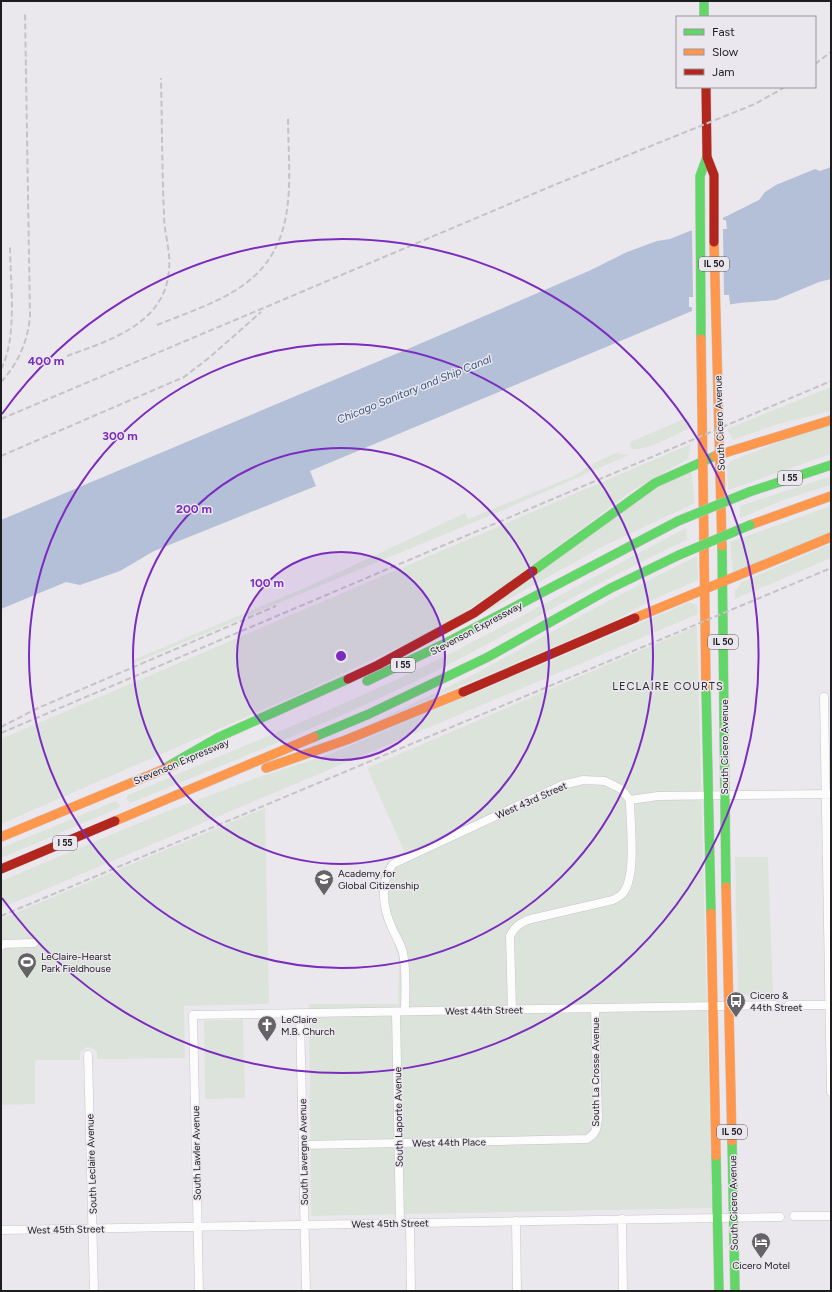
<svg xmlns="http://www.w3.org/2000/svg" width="832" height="1292" viewBox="0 0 832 1292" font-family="Figtree,sans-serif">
<rect width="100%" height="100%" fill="#ebe8ed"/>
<path fill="#dce3db" d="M831,387V411L778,424L733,440L727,429Z
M686,418L690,421V428C676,434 647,451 632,449L630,446V442Z
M831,425V454L728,490L727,465L731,461L792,437Z
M691,444L688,459L633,490L514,579L440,628L301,693L1,824V739Z
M616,453L629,455L503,510L134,663L133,660L307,587L465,513L468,519L574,476L594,463Z
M691,471L695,503L600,548L477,617L643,495Z
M831,476V485L789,498L740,518V506Z
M831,506V533L733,572L730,542Z
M686,528L687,540C599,580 516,631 430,674C333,722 232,761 133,802H129L126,799L128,795C219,756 312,719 402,677C499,631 591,577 686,528Z
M831,544V558L735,599V591L742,582Z
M697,556L698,580L652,600L610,623L366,726L475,674L608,601Z
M690,602L697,605L698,614L1,908V881L160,814L256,778L330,754Z
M697,626L712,1208L311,1216L309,1004H398L399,959L392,938L382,917L380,875L388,861L404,851L367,768Z
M116,801L120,805L119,808L1,858V848Z
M265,808L269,1004L184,1006L185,1058L97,1059V1052L92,1048L87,1047L80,1052V1060H35V1104L1,1105V919Z
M735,857H768L773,995H738Z
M243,1019L245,1098L205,1099L204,1021Z"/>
<path fill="#b3c0d7" d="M831,167V279L819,282L776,300L739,303L692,311L310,471L316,486L154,551L120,571L80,585L66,582L1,609V520L410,348L591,270L627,252L657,241L670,239L727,216L759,200L765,192L776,185L815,169L820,171Z"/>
<path fill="#ebe8ed" d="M720,216H723V220H726L727,229H723L724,295H729L730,305H725V309L722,310L692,311V307H689V297H693L692,228Z"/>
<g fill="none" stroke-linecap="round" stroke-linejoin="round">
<g stroke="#c7c5c8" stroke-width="9">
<path id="street" d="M824,697L831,1092
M630,800L658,796L831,794
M1,946L4,944L34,943
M789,1005H831
M405,1011C405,993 407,972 403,953C401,944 396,937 392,928C383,908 379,883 393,864L562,785L583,780L605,781L621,789L630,800C630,823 637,876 623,893C621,896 616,898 613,900L531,919C521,922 515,926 510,936L512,1010
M396,1012L400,1223
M300,1013L306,1291
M88,1055L94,1291
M303,1145L587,1139C596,1134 597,1128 598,1118L595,1008
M794,1216H831
M622,1219L623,1291
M516,1221L517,1291
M410,1223L411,1291
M1,1230L780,1217
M199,1291L193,1015L775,1005"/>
</g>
<g stroke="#c7c5c8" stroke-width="10">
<path id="fast" d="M704,1V17
M701,339L700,176L707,157
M749,492L831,465
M722,546L726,887
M533,571L655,483L715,456
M367,681L446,643L678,521
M706,687L711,913
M314,737L369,714L488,657L611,588L679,555
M165,768L219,737L348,679
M732,1141L735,1291
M716,1156L719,1291"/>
</g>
<g stroke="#c7c5c8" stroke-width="10">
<path id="slow" d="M714,242L722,546
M701,339L706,687
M715,456L831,420
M750,525L831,496
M635,618L831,537
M266,768L346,740L463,692
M115,821L314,737
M1,837L174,765
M726,887L732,1141
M711,913L716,1156"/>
</g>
<g stroke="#c7c5c8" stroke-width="10">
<path id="jam" d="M706,87L707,157L714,175V242
M348,679L378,665L474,613L533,571
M463,692L635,618
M1,869L115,821"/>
</g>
<use href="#street" stroke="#fcfcfc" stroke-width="8"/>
<use href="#fast" stroke="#63d668" stroke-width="9"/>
<use href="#slow" stroke="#ff974d" stroke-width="9"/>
<use href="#jam" stroke="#b3261e" stroke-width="9"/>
<path stroke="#c4c3c4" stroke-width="2" stroke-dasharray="6 3" stroke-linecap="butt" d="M815,64L831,52
M157,325C184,314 218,303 242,286C301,245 288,178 288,116
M67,356C110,340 165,324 169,270C171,251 164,233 164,215C162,169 162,124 161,78
M1,369C18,337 10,281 10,245
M1,382C18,364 28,341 30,316L25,13
M1,419L559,183L755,104L785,87
M1,456L184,377L210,357L261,312
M1,727L38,708L276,606
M1,733L831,381
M1,916L831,568"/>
<g stroke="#c7c5c8" stroke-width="10" stroke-linecap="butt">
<path id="fast-bridge" d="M678,521L749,492
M679,555L750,525"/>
</g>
<use href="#fast-bridge" stroke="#63d668" stroke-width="9"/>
</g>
<circle cx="341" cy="656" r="104" fill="#7b2cbf" fill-opacity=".12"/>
<g fill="none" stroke="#7b2cbf" stroke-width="2">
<circle cx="341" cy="656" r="104"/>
<circle cx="341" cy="656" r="208"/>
<circle cx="341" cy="656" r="312"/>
<path d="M2 414A417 417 0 1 1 2 898"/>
</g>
<defs>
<g id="school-pin" transform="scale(1)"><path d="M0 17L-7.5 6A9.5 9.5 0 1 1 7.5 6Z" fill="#656366" stroke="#ebe7ee"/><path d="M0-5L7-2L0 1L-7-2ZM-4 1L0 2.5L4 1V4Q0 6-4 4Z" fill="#fff"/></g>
<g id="stadium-pin" transform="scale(1)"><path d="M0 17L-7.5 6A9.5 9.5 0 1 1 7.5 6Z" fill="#656366" stroke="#ebe7ee"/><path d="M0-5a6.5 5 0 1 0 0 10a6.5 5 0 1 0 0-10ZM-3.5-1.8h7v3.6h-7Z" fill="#fff"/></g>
<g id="bus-pin" transform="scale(1)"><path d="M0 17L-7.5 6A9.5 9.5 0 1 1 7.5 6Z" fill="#656366" stroke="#ebe7ee"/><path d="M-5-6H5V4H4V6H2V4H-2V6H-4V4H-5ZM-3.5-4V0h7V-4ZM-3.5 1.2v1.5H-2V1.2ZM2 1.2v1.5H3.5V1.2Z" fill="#fff"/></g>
<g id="church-pin" transform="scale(1)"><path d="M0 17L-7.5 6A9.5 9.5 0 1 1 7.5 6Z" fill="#656366" stroke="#ebe7ee"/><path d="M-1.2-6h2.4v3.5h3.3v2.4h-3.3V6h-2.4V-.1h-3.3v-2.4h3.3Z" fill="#fff"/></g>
<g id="hotel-pin" transform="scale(1)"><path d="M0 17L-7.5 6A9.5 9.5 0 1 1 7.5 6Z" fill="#656366" stroke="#ebe7ee"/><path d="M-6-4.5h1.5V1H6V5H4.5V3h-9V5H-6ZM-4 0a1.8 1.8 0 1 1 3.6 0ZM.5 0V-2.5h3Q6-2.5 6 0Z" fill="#fff"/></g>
</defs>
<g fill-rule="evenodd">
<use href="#school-pin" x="324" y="879"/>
<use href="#stadium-pin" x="27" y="962"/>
<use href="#bus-pin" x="736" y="1001"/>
<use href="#church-pin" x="267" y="1025"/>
<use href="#hotel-pin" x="761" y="1242"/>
</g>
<g text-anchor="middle" stroke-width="3" stroke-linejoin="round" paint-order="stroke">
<g fill="#ebe7ee" stroke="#5b595c" stroke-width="1">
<rect x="699" y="257" width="30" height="14" rx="3"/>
<rect x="778" y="471" width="24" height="14" rx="3"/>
<rect x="708" y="635" width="30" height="14" rx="3"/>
<rect x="391" y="658" width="24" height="14" rx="3"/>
<rect x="53" y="836" width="24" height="14" rx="3"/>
<rect x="717" y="1125" width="30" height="14" rx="3"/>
</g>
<g font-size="9" font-weight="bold" fill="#1d1c1e">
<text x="714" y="267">IL 50</text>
<text x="790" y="481">I 55</text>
<text x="723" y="645">IL 50</text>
<text x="403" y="668">I 55</text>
<text x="65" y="846">I 55</text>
<text x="732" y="1135">IL 50</text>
</g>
<g font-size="10" fill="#1d1c1e" stroke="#ebe7ee">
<text transform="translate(719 423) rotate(-92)" y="4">South Cicero Avenue</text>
<text transform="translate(476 628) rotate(-28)" y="4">Stevenson Expressway</text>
<text transform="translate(724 747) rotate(-90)" y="4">South Cicero Avenue</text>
<text transform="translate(181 761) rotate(-23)" y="4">Stevenson Expressway</text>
<text transform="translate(531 800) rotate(-24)" y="4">West 43rd Street</text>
<text transform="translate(484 1010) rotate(-1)" y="4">West 44th Street</text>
<text transform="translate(595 1072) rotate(-90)" y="4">South La Crosse Avenue</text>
<text transform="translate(398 1117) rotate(-91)" y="4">South Laporte Avenue</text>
<text transform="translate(449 1142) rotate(-1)" y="4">West 44th Place</text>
<text transform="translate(303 1152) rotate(-91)" y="4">South Lavergne Avenue</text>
<text transform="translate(196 1153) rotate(-91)" y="4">South Lawler Avenue</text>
<text transform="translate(91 1164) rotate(-92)" y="4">South Leclaire Avenue</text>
<text transform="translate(733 1203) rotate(-91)" y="4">South Cicero Avenue</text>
<text transform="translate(390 1223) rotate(-1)" y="4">West 45th Street</text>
<text transform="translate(66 1229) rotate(-1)" y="4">West 45th Street</text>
</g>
<g font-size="10" fill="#1d1c1e" stroke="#ebe7ee" text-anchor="start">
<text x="338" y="877">Academy for<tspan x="338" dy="12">Global Citizenship</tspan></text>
<text x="41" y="960">LeClaire-Hearst<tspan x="41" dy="12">Park Fieldhouse</tspan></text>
<text x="750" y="999">Cicero &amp;<tspan x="750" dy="12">44th Street</tspan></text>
<text x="281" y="1023">LeClaire<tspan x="281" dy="12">M.B. Church</tspan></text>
<text x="761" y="1269" text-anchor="middle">Cicero Motel</text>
</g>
<g font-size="11" font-style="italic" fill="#36537f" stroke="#ebe7ee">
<text transform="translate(414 389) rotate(-22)" y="4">Chicago Sanitary and Ship Canal</text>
</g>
<g font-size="11" letter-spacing="1" fill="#2f2c31" stroke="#ebe7ee">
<text x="668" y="690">LECLAIRE COURTS</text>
</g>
</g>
<circle cx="341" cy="656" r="6" fill="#7b2cbf" stroke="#ebe7ee" stroke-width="2"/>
<g font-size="12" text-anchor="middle" font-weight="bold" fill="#7b2cbf" stroke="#ebe7ee" stroke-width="3" stroke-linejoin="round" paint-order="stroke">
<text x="46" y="365">400 m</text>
<text x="120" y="440">300 m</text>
<text x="194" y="513">200 m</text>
<text x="267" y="587">100 m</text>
</g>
<rect width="832" height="1292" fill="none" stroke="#1d1c1e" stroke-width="4"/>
<rect x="676" y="16" width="140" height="72" fill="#ebe7ee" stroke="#99969b"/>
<rect x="684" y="29" width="20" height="6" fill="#63d668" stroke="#99969b"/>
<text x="712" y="36" font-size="12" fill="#1d1c1e">Fast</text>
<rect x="684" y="49" width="20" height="6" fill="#ff974d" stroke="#99969b"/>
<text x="712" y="56" font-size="12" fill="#1d1c1e">Slow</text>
<rect x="684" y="69" width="20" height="6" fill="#b3261e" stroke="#99969b"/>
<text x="712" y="76" font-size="12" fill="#1d1c1e">Jam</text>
</svg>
